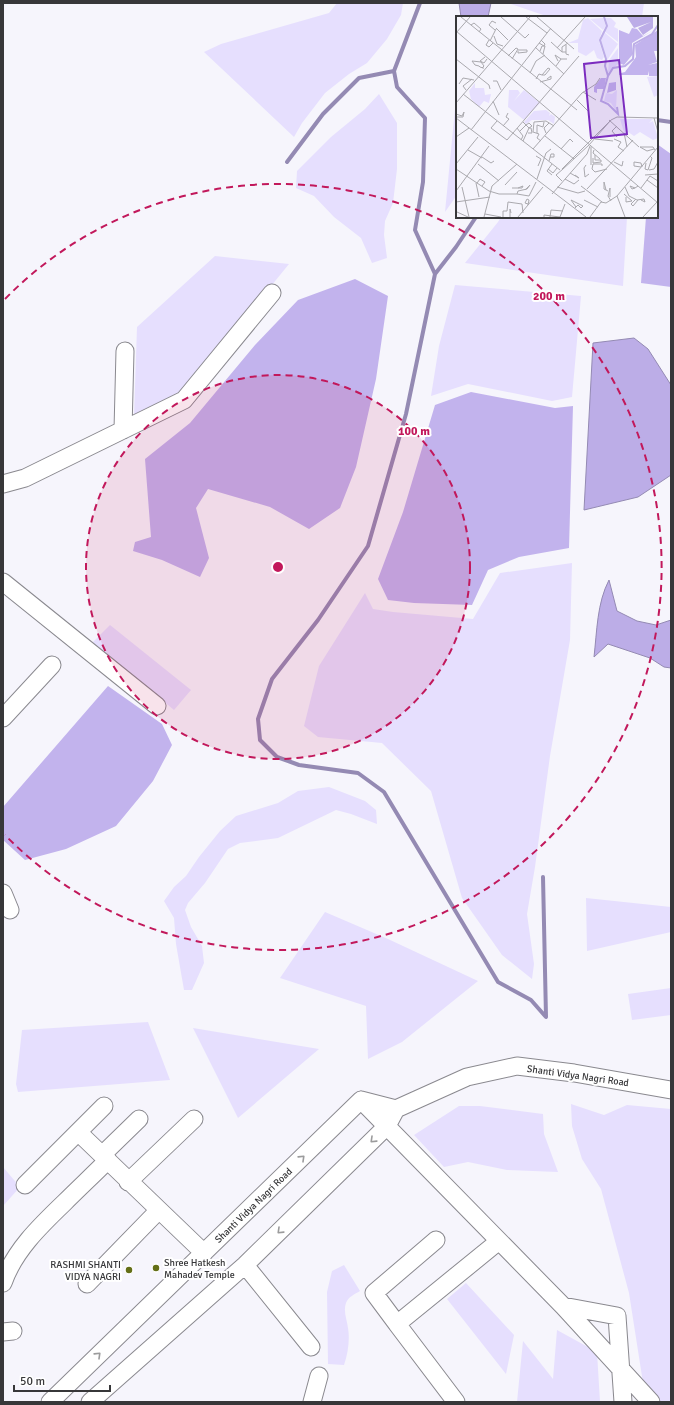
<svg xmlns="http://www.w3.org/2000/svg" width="674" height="1405" viewBox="0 0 674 1405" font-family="Signika,sans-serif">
<rect width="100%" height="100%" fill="#f6f5fc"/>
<path fill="#e6dffe" d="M337,3H403L401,15L387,39L367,63L349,74L325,93L302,123L294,137L204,52L221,44L329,13Z
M508,3H644L642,17H549Z
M379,94L397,123V169L393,203L385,221L384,235L387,258L372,263L361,238L334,217L314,196L296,188L297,171L331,137L365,109Z
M457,106V195L445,212L455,109Z
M501,217H627L623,286L465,263L498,222Z
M215,256L289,264L185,392L134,417L137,327Z
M455,285L581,296L572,397L552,401L468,384L431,396L439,346Z
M572,563L570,640L550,756L535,867L527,914L534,964L532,979L502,955L462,898L431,791L382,743L318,737L304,726L319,666L365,593L373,609L393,612L473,619L500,573Z
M110,625L191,690L174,710L93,642Z
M329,787L365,801L376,810L377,824L351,814L336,810L278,838L240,843L228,849L205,883L188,903L185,910L191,927L202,946L204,963L192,990H184L176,944L174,918L164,901L174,887L186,876L199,857L220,831L236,816L278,803L298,791Z
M586,898L671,907V932L587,951Z
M325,912L388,939L478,981L402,1042L368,1059L366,1006L280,978Z
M671,988V1015L632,1020L628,994Z
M148,1022L170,1080L18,1092L16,1084L22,1030Z
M193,1028L319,1049L238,1118Z
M571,1104L604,1115L627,1105L671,1109V1402H646L629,1293L601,1189L582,1159L572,1126Z
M459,1106H480L543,1114L544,1134L558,1172L507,1170L468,1162L444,1167L414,1135Z
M3,1167L20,1187L3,1206Z
M344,1265L360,1291C355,1294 348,1297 346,1303C343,1311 347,1320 348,1328C350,1339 348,1354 344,1365L328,1364L327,1292L332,1271Z
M466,1283L514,1335L506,1374L447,1299Z
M557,1330L597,1352L600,1402H517L523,1341L553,1379Z"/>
<path fill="#c2b3ed" d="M657,144L671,154V287L641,283L646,217H657Z
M355,279L388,296L376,379L356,467L340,508L309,529L270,507L208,489L196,508L209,558L200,577L162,560L133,551L135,542L151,537L145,459L190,423L255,345L298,300Z
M471,392L555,408L573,406L569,548L519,557L488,570L472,605L414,603L388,600L378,579L403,512L435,405Z
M108,686L162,724L172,745L153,781L116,826L66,849L25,860L3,840V807Z"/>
<path fill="#bcade7" stroke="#948ab3" d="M459,3H491L488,17H461Z
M634,338L648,349L671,385V475L638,497L584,510L593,343Z
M609,580L617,611L637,621L656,625L671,620V668L664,667L650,658L608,644L594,657C597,631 597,603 609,580Z"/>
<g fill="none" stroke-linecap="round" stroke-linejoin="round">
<path stroke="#948ab3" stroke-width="4" d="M420,3L394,71L397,87L425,118L423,182L415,230L435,274
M657,120L671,122
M287,162L323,114L359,78L394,71
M476,217L456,247L435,274L406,414L368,546L318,620L272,679L258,719L260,740L277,757L299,765L358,773L384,792L498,982L531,1000L546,1017L543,877"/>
<g stroke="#8a898f" stroke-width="19">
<path id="minor" d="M123,430L125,351
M3,484L25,478L184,400L272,293
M3,582L157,706
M3,718L52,665
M3,893L10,910
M361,1100L563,1306L651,1402
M396,1109L467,1077L517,1066L574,1073L671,1090
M78,1132L204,1253
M102,1155L139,1119
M128,1182L194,1119
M25,1185L104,1106
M245,1265L311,1347
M3,1283C14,1251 40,1226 64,1203C78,1189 93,1175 108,1160
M87,1284L159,1210
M563,1306L617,1316L623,1402
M397,1324L374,1293L436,1240
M3,1332L13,1331
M50,1402L361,1100L396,1109L387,1126L245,1265L90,1402
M312,1402L319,1376
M456,1402L397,1324L499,1241"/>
</g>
<use href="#minor" stroke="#fff" stroke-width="17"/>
</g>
<defs><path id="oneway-chevron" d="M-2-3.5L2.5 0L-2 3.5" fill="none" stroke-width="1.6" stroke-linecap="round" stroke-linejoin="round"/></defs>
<g stroke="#9b9b9c">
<use href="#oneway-chevron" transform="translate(373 1140) rotate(136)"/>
<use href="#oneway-chevron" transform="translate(302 1158) rotate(-44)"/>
<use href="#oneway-chevron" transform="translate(280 1231) rotate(136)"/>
<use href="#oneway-chevron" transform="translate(98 1355) rotate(-44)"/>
</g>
<circle cx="278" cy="567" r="192" fill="#c2185b" fill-opacity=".12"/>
<g fill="none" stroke="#c2185b" stroke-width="2" stroke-dasharray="7 5">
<circle cx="278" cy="567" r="192"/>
<path d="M5 299A383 383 0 1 1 5 835"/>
</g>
<g fill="#636e16" stroke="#fff" stroke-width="1.5">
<circle cx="156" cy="1268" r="4"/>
<circle cx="129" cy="1270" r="4"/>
</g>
<g text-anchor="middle" stroke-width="4" stroke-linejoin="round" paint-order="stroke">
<g font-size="10" fill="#373739" stroke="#fff">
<text transform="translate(578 1075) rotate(8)" y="4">Shanti Vidya Nagri Road</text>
<text transform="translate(253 1205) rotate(-44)" y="4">Shanti Vidya Nagri Road</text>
</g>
<g font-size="10" fill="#373739" stroke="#fff" text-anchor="start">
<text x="164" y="1266">Shree Hatkesh<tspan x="164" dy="12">Mahadev Temple</tspan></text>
<text x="121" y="1268" text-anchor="end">RASHMI SHANTI<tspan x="121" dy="12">VIDYA NAGRI</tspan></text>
</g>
</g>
<g transform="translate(456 16)">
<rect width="202" height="202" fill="#f6f5fc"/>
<path d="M132,2L146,15L143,25L148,41L146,44L141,42L138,34L130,40L122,36V27H112L122,23L127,4ZM147,2L150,10L147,14L134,3ZM148,2H155L160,7L158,11L162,13V26L148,15L151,10ZM147,15L162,28L150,46L144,25ZM162,32V48L152,57L153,44ZM202,60V79L198,81L191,61ZM19,67V72H28L29,79L35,78L33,87L28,85L23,91L15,83L13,75ZM53,74H62L64,77L58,85L68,74L84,87L68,104L52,91ZM161,74L160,93L161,97L155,87L148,85L150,77L156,78ZM90,94L94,97L93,100L95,98L99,101L98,108L92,104H76L70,108L68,106L78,95ZM164,103H197L193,107L197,105L202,122L197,124L184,116L178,120L172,116L170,123Z" fill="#e6dffe"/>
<path d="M176,12L181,13L187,20L196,15L176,27L177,38L168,49L163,47V14L173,18ZM202,14V35H198L201,46L192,49L201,47L202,60H193V55L192,59H163V52L165,57L169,56L180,41L179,29ZM145,62H150L148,73H141V77L138,76V71ZM160,66V74L151,77L153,67Z" fill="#c2b3ed"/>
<path d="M171,1H197V12L187,19L182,12L195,6L178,12Z" fill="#bcade7"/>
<path fill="none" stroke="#bcade7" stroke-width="2" d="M148,1L151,10L144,24L150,43L149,50L152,60M161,91L162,98L152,88L145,85L152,60L157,52L169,50L177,43L178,28L196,18L202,9"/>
<path fill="none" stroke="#aaa9ae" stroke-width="1" d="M5,1L121,94M45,1L69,22L73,18M70,1L91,17M81,1L118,33M15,9L18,7L25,13L23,16M40,12L52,24M39,14L33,9L36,5L40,7M0,15L202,187M0,17L14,1M38,20L41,28L47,30M33,24L30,29L33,31L37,27M34,25L40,13M95,26L106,36H110M83,27L88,30L89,28L85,24M110,29V38L113,39M79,31L108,58M101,32L129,1M62,35V37L71,36V34H62M84,35L86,30H89L87,38M106,36V31L112,27M52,40L60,32L62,33L56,43M29,41L24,45L28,47L31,43M0,43L33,69L34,73M102,45L99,39L105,43M100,50L105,43H111M26,52L28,50L25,46L16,45L19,49L23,50L24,51L27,52H28M74,57L80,45L89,39M80,63L83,58L86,59L92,52L94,53L89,59H86M37,65H41L45,74M84,66L95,63V60L91,63M3,68L7,62L18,64M10,74L7,70L16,63M127,76L140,84M7,78L104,154M121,84L133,96M37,85L43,99M0,87L74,1M0,98L6,100L8,96L7,101H0M0,102L130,201M198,102L202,116M153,104L183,131M155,104L161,101L202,102M41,105L35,112L51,124L123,40M70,109L73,112L76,110L73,107L70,109M47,110L53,103L50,101L52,97M161,110L156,115L161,121M61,112L67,120L65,124M15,114L95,12M64,115L70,109L67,106M81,117V109L87,111L88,106M90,117L88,112L93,107M168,117L171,131M89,120L118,143M0,121L13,112M139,123L157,125M158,123L165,126L162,131L168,135M67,125L73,112H75L76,117H72M85,125L81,122L83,118L77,116L78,106L90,105L98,110M77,133L126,77L140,68L144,62M105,133L114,123L117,126M198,133L191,135L184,131H197L199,134M12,134L26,142M138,134L137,137L144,143M80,140L85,143L82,150M26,141L35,147L38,145M137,142V147L145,146V144H139V139M93,145L95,138H98V141H94M158,146L166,150L167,145M190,147L189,153L192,154L196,142L194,140M0,148L22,121M22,148L43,165M130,149L128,152L129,161L133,158M135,149V131M146,150V148H137L136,153L139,156L151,153M185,151L178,150V146L185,147L186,151M0,153L33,175L43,178H61L62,175L71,173L74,169L69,174M92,153L97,157L101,152M106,153L155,104L133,129L107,153L100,159L106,165M193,154L198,153L202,146M114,157L123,162L119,159M96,159L91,155L96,148M189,159L202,158M81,163L90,137L95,133M109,163L118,168L123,164M191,164L202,172M20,167L23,181M21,167L24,163L29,166L26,170M49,169L61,156M125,170L146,186M6,171L13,201M101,171L122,177L129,175M169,171L173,180L181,184L188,183L189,186L185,184M56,172H66L67,170L62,172M179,172L174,170L176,173L179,172L182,170M185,172L194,160L202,165M131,173L177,124M150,174L148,166V173L152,175M0,175L33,130M61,178L73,180L80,166M96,178L131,138L134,130M168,178L176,185L170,186V181M161,180L169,201M154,181V172L152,180L155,185M180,183L175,188L177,190L182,184M128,184L142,191M0,186L34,181M72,189L73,184L71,183L69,187L72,188M119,192L122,189L125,192L127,190L115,184L120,191M1,196L12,201M29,198L45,201M28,201L36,170L61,148M47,201V195H51L52,186L66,188L67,197M54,201V193L55,197M62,201L87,171M88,201V199L104,201M94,201L95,194L107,195M104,201L109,188M134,201L145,186L150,187L161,180L202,131M187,201L201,186"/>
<path fill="#7b2cbf" fill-opacity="0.15" stroke="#7b2cbf" stroke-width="2" d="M163,44L171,118L135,122L128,48Z"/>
<rect width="202" height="202" fill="none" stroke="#373739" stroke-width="2"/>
</g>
<circle cx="278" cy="567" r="6" fill="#c2185b" stroke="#fff" stroke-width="2"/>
<g font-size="12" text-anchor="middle" font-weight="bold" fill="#c2185b" stroke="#fff" stroke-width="4" stroke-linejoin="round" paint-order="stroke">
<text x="549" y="300">200 m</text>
<text x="414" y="435">100 m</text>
</g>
<rect width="674" height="1405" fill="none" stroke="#373739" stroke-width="8"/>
<path d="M14 1385v6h96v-6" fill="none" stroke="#373739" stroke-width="2"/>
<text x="20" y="1385" font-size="12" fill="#373739" stroke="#ffffff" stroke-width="3" paint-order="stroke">50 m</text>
</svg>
